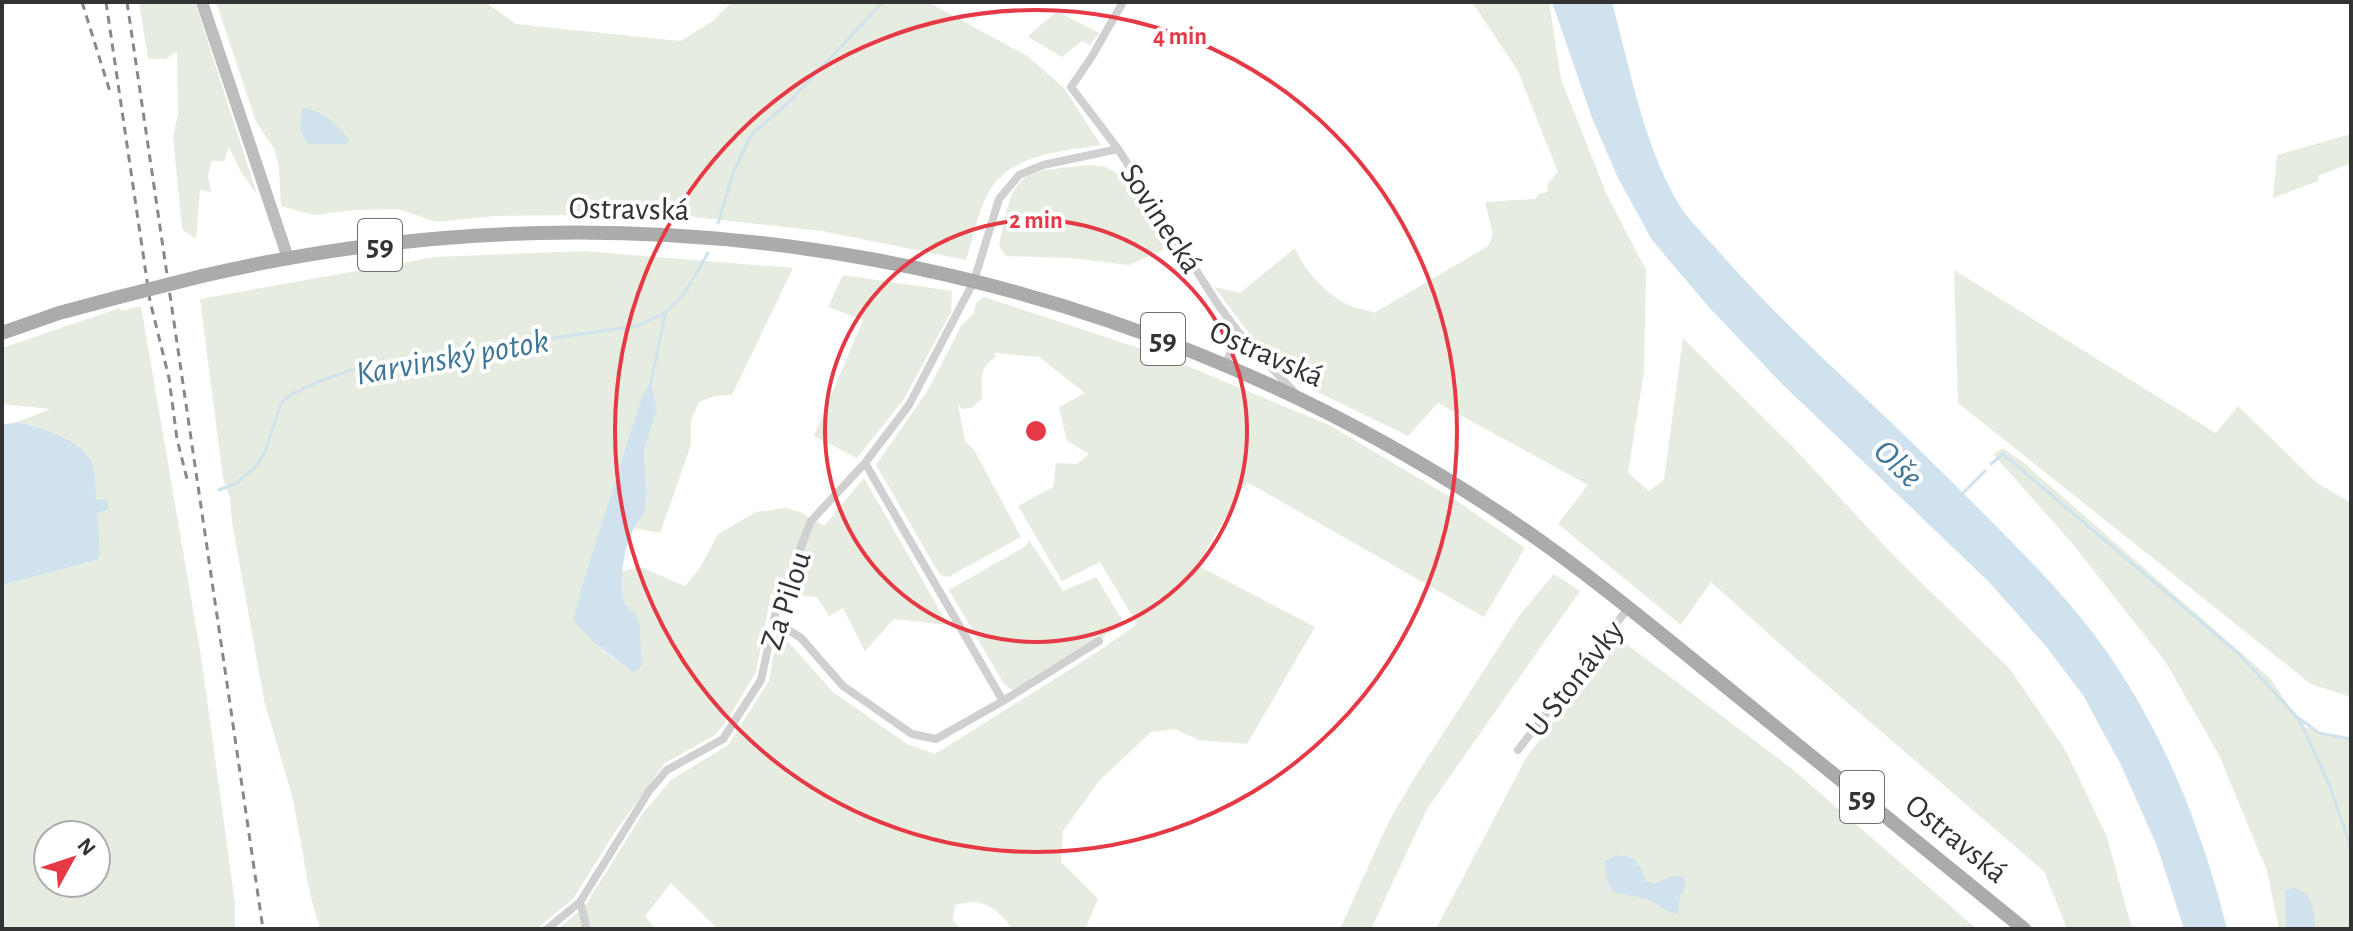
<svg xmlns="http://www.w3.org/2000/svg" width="2353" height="931" viewBox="0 0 2353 931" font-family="'Alegreya Sans',sans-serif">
<rect width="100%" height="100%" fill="#fff"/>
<path fill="#e6ecdf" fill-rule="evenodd" d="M139,2H195L257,194L241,172L229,147L224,161H212L208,176L211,192L200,190L196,239L182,229L173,136L178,115L177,51L166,59H148Z
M216,2H485L516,24L680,41L713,21L732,2H928L1027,56L1064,88L1101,145C1060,152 1009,153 987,195C977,214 973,239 966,260L822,231L667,214L495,216L436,222L398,209L355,210L314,215L281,206L279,169L275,150L256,122Z
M1472,2H1549L1561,79L1606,193L1646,270L1644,371L1628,473L1649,491L1664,480L1683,338L1794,448L1894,556L2010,669L2066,751L2107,837L2132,929H2067L2044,871L1799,661L1711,582L1681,625L1558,524L1588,485L1438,403L1408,436L1299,383L1255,341L1214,287L1240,293L1295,248C1304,270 1326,295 1349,305C1357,309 1366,309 1374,313L1488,246L1493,235L1485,202L1535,199L1539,194L1547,192L1548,183L1558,172L1518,71Z
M1057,11L1099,33L1090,45L1082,41L1062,57L1028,37C1037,26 1048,21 1057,11Z
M2351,134V163L2318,176V181L2273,198L2277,155Z
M1090,165L1105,167L1119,174L1128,183L1162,237L1163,250L1129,265L1070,258L1006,256L999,246C1014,172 1015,172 1090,165Z
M585,251L793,268L732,395L715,396L699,402L691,420V445L660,533L634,528L645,511L647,493L644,452L657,409L651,383L641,399L587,569L574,620C592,640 610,657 632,672L642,665L640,625L636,615L625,604L622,591V571L640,567L685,586L700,568L718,534L756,512L785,508L800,512L824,526L864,478L948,625L894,619L865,651L843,608L829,616L817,597L771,594L756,672L726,722L715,735L665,763L615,832L573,899L536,929H320L310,894L293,799L264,700L232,522L230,498L223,478L200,299L435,257Z
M1954,270L2216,433L2238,406L2317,483L2351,503V697L2311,684L1958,403Z
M843,275L952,291L951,312L904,399L857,458L814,436L863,320L828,307Z
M984,297L1166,357L1331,426L1457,501L1525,548L1484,617L1247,482L1197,565L1315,627L1247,744L1199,740L1175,729L1151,732L1099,781L1063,831L1061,862L1098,899L1085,929H1013C995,906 983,897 955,905L953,920L960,929H718L671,883L645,916L656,929H558L585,906L643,813L671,780L728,745L769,681L778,630L833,692L907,744L935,754L1099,651L1137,624L1100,562L1062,581L1018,506L1053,487L1056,463L1077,464L1089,454L1067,441L1059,407L1085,393L1039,357L995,353V358C978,367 982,382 982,399L971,408L963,409L958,405L965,441L974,450L1021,537L948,577L940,575L876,465L928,390L961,326L974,313L976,303Z
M141,306L201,656L235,903V929H2V585L97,560V513L109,510L96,500L92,463L54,435L17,422L50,409L2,404V348L120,308L121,311ZM48,835H96V883H48Z
M2003,448L2023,462L2271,679L2302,726L2351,741V929H2316L2312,908L2285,891L2286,929H2279L2267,871L2219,755L2165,661L2071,542L1993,454Z
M1029,540L1063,591L1096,577L1124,623L1051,671L1012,690L1004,684L949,590L1026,546Z
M1554,574L1580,591L1427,809L1371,929H1340L1388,823L1413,780L1519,616Z
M1617,637L1791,768L1977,929H1436L1526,758Z"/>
<path fill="#cfe2ee" d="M1552,2H1612C1630,68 1643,143 1678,203C1689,221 1707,238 1721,254C1765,304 1813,349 1862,395C1903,433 1943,473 1983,513C2028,558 2075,605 2111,658C2167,741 2203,832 2227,929H2184L2157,846L2121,765L2083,695L2045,645L1988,581L1780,382L1707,305L1652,240L1618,178L1592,118Z
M303,107C324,113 337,122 349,141L346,144H308C299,133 299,120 303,107Z
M651,382L657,409L644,452L647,494L645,511L634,528L626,548L622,571V591L625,604L636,615L640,625L642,665L638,670L632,672L593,641L573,620L587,569L641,399Z
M17,422C41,429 78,437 91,461C96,470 95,489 96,500L107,499L109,510L97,513L100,552L97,560L2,585V425Z
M1617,855L1633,858L1641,868L1646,881L1653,884L1674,876L1683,877L1686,887L1680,896L1678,914C1668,914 1661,905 1651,901C1620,889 1607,904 1605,861Z
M2293,888C2314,890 2313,912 2316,929H2286L2285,890Z"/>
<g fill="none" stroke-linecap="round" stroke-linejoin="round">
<path stroke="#cfe2ee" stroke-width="3" d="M718,223L733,173L751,135L789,102L883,2
M651,382L665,315
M1991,464L2003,454L2239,654L2299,719L2329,784L2351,847
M219,490L237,483L257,465L264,454L281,403L294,393L320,381L354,369L413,358L637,326L665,313L684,294L708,253
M1962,494L1985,471
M2300,719L2319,733L2351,739"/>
<path stroke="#d0d0d0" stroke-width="8" d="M1123,2L1091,58L1071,87L1118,149L1219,306L1239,333L1299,397
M1226,363L1239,333
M865,463L1003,701
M774,621L801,638L843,686L912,734L936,739L1003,701L1099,641
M1518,750L1629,607
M580,902L587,929
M547,929L580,902L649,791L667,770L723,739L761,680L776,611L811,521L865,463L909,405L974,281L999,199L1019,175L1043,165L1118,149"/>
<path stroke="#bdbdbd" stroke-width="12" d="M202,2L288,258"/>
<path stroke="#ababab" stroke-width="14" d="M202,276C649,171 1116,259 1498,512C1583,568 1661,634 1740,698C1834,775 1929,852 2024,929
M2,333L59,313L119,297"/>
<path stroke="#888" stroke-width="3" stroke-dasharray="8 6" stroke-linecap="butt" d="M82,2L111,95
M106,2L150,301L169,378L177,439L188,483
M127,2L263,929"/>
<path stroke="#ababab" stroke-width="14" d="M119,297L202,276"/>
</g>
<g fill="none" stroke="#e63946" stroke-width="4">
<circle cx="1036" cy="431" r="211"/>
<circle cx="1036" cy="431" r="421"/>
</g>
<g text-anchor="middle" stroke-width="8" stroke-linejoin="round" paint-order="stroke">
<g fill="#fff" stroke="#707070" stroke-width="2">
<rect x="358" y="219" width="44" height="52" rx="6"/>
<rect x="1141" y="313" width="44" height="52" rx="6"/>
<rect x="1840" y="771" width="44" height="52" rx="6"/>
</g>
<g font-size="30" font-weight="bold" fill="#333">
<text x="380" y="255">59</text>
<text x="1163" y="349">59</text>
<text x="1862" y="807">59</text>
</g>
<g font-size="32" fill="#333" stroke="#fff">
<text transform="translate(629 208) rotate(1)" y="11">Ostravská</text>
<text transform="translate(1162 218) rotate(57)" y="11">Sovinecká</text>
<text transform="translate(1267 353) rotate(24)" y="11">Ostravská</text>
<text transform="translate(785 600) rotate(-72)" y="11">Za Pilou</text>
<text transform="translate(1574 678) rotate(-52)" y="11">U Stonávky</text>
<text transform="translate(1957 838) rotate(39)" y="11">Ostravská</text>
</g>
<g font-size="34" font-style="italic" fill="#3f7597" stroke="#fff">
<text transform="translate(452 356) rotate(-10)" y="12">Karvinský potok</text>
<text transform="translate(1899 463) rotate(44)" y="12">Olše</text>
</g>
</g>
<circle cx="1036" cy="431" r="12" fill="#e63946" stroke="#fff" stroke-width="4"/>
<g font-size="24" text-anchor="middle" font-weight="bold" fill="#e63946" stroke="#fff" stroke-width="8" stroke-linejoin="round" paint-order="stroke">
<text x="1180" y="44">4 min</text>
<text x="1036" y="228">2 min</text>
</g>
<rect width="2353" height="931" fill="none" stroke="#333333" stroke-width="8"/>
<g transform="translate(72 859) rotate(50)"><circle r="38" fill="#ffffff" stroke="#adadad" stroke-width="2"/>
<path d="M0-6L14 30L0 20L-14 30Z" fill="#e63946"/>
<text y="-12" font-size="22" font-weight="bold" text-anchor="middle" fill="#333333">N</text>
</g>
</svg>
